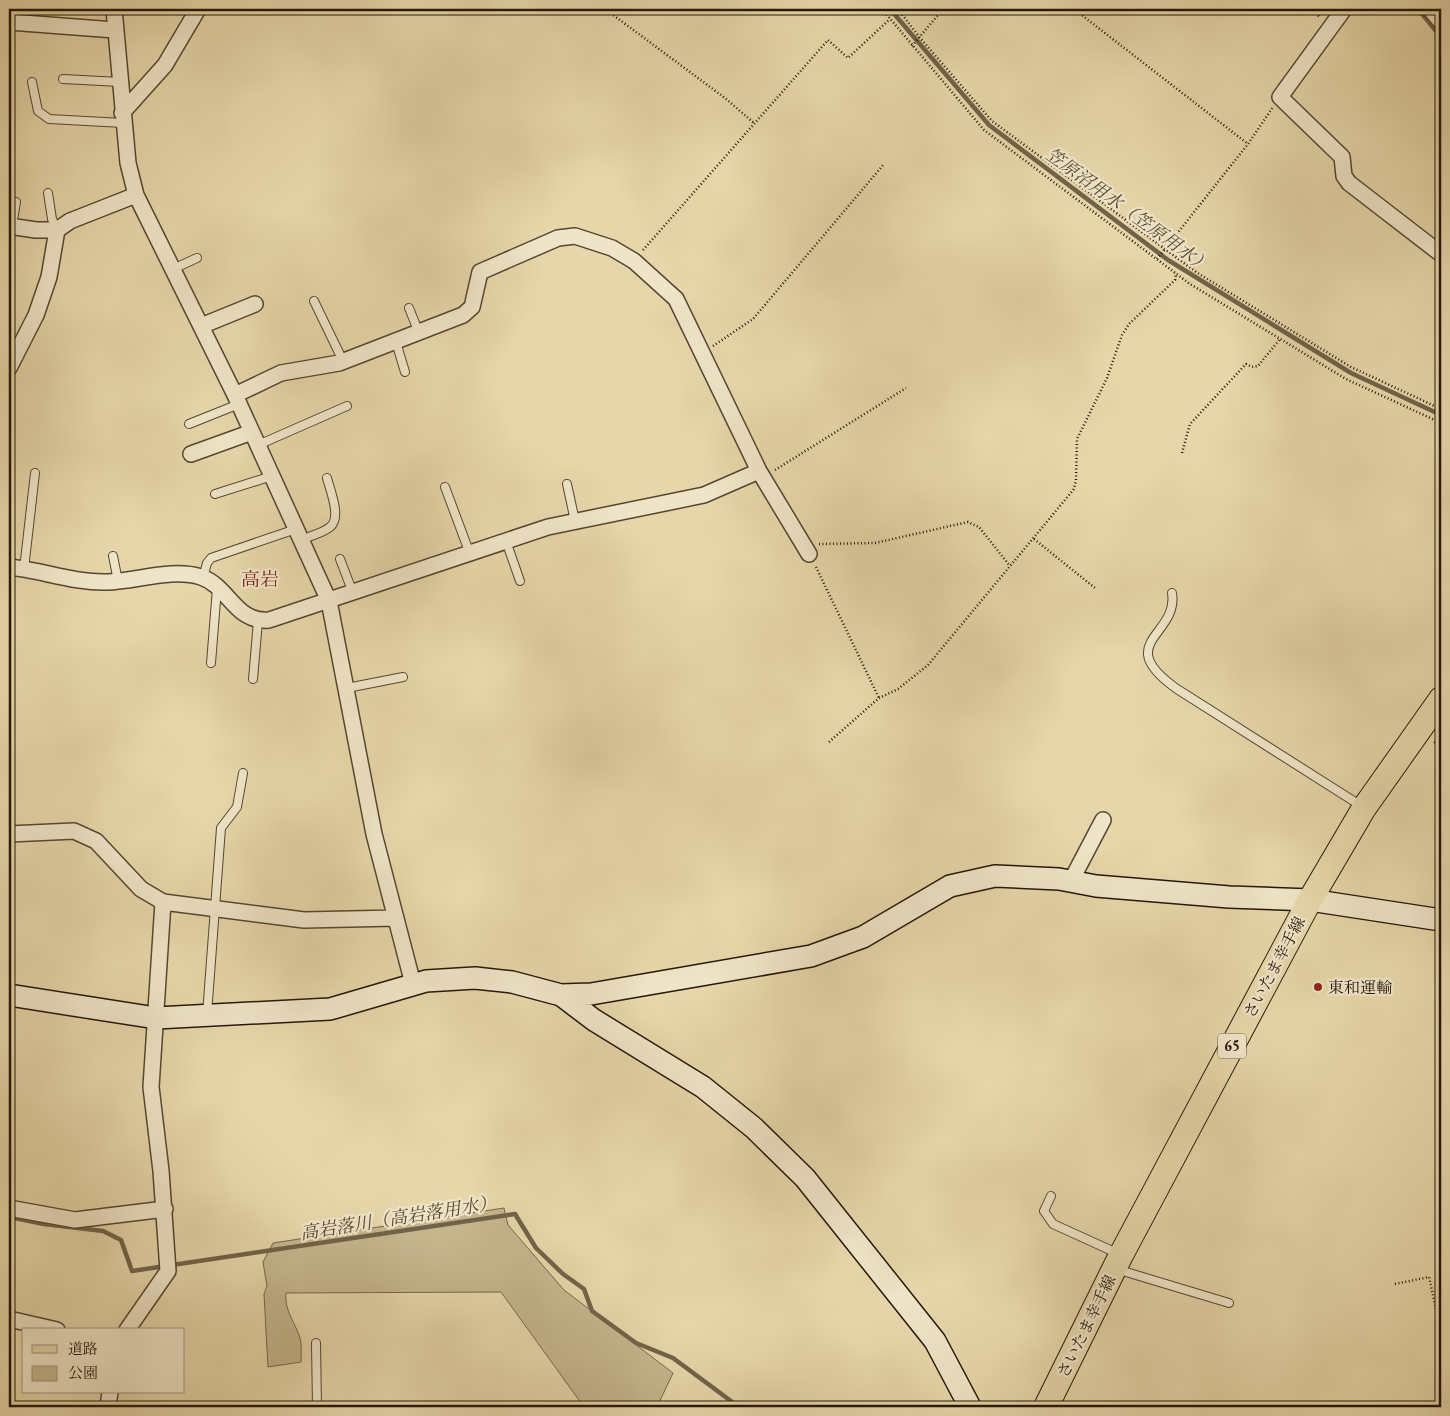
<svg xmlns="http://www.w3.org/2000/svg" width="1450" height="1416" viewBox="0 0 1450 1416" font-family="'EB Garamond','Noto Serif JP',serif">
<rect width="100%" height="100%" fill="#e6d6a9"/>
<filter id="stains"><feTurbulence type="fractalNoise" baseFrequency=".004" numOctaves="4"/><feColorMatrix values="0 0 0 0 .2 0 0 0 0 .09 0 0 0 0 .02 0 0 0 .5 -.17"/></filter>
<radialGradient id="worn" r=".72"><stop offset=".6" stop-color="#630" stop-opacity="0"/><stop offset="1" stop-color="#630" stop-opacity=".3"/></radialGradient>
<path fill="#c5b68e" stroke="#75664c" d="M504,1208L508,1225L564,1290L673,1373L657,1407H584L501,1292L286,1293C284,1310 295,1322 300,1338C302,1345 301,1354 301,1362L268,1367L264,1294L267,1286L263,1262L273,1243Z"/>
<g fill="none" stroke-linecap="round" stroke-linejoin="round">
<path stroke="#716349" stroke-width="4.5" d="M890,9L989,125L1168,260L1351,373L1441,415
M1418,9L1441,37
M9,1217L44,1224L103,1231L121,1240L132,1271L515,1214L536,1248L563,1274L584,1289L592,1311L636,1343L673,1358L739,1407"/>
<g stroke="#554731" stroke-width="10">
<path id="lane" d="M63,79L120,82
M32,82L38,111L49,119L123,123
M48,193L52,219L57,230
M12,226L16,202
M173,269L197,258
M314,301L343,361
M409,308L419,333
M396,342L405,372
M189,424L239,404
M258,445L347,406
M567,484L575,521
M445,487L470,554
M215,494L272,476
M301,540C310,536 323,533 330,527C342,518 330,490 327,478
M506,541L520,581
M113,556L118,581
M340,559L353,593
M24,569L35,473
M203,578L207,563L211,558L296,529
M1172,593C1179,636 1111,642 1177,689L1363,807
M211,663L217,588
M253,679L258,621
M347,688L403,677
M207,1014L221,828L237,807L243,773
M1051,1196L1044,1211L1053,1224L1119,1254
M1116,1269L1229,1303
M316,1343L317,1407"/>
</g>
<g stroke="#554731" stroke-width="18">
<path id="street" d="M114,9L128,163L136,195L235,395L329,601L374,834L413,984
M1344,9L1280,97L1342,157L1344,176L1349,183L1441,254
M1430,9L1441,22
M9,22L115,30
M122,113L165,65L198,9
M9,226L36,230H57L70,221L136,195
M201,326L255,304
M9,368L36,315L49,277L57,230
M235,395L281,373L339,363L463,315L472,307L480,272L558,238L575,236L612,248L634,261L676,299L759,471L809,554
M191,454L252,432
M9,567C41,570 74,583 107,582C137,581 172,568 201,577C229,586 235,623 269,620L548,527L704,495L759,471
M9,834L74,831L96,841L141,889L163,902L304,920L396,918
M1071,881L1103,820
M9,1208L75,1220L165,1209
M9,1319L57,1330
M127,1330L168,1271L161,1171L151,1087L163,902
M108,1407L110,1392"/>
</g>
<g stroke="#251709" stroke-width="24">
<path id="secondary" d="M9,995L156,1018L330,1009L426,981L475,978L512,982L561,995L591,994L811,956L863,937L950,886L995,876L1059,879L1096,886L1229,897L1310,900L1441,920
M561,995L594,1020L703,1087L754,1128L805,1178L935,1341L970,1407"/>
</g>
<g stroke="#251709" stroke-width="26">
<path id="primary" d="M1046,1407L1121,1255L1310,900L1364,808L1441,699"/>
</g>
<path stroke="#251709" stroke-width="2.5" stroke-dasharray="1 2.5" stroke-linecap="butt" d="M605,9L725,98L754,123
M882,9L984,130L1190,284L1346,379L1441,423
M898,9L920,38L992,121L1196,272L1351,367L1441,409
M1074,9L1248,144
M1310,9L1320,17
M912,46L943,9
M643,250L828,40L848,58L890,19
M1157,259L1248,144L1273,107
M713,346L753,319L884,164
M1182,453L1190,424L1246,364L1252,367L1258,366L1280,339
M775,470L906,388
M1034,539L1095,588
M819,544L875,543L968,522L979,527L1010,566
M816,567L879,698
M829,742L879,698L898,689L928,665L1074,489L1076,480L1077,439L1107,378L1122,335L1129,324L1175,280L1176,273
M1434,742L1441,746
M1395,1284L1429,1277L1441,1332"/>
<use href="#lane" stroke="#efe4c7" stroke-width="8"/>
<use href="#street" stroke="#efe4c7" stroke-width="15"/>
<use href="#secondary" stroke="#efe4c7" stroke-width="21"/>
<use href="#primary" stroke="#e6d6a9" stroke-width="24"/>
</g>
<circle fill="#8f2418" stroke="#efe4c7" stroke-width="2" cx="1318" cy="987" r="5"/>
<g text-anchor="middle" stroke-width="4.5" stroke-linejoin="round" paint-order="stroke">
<rect fill="#efe4c7" stroke="#625442" stroke-width="1" x="1218" y="1033.5" width="28" height="25" rx="4"/>
<g font-size="15" font-weight="bold" fill="#251709">
<text x="1232" y="1051">65</text>
</g>
<g font-size="16" fill="#251709" stroke="#efe4c7">
<text transform="translate(1274 967) rotate(-62)" y="6">さいたま幸手線</text>
<text transform="translate(1086 1326) rotate(-64)" y="6">さいたま幸手線</text>
</g>
<g font-size="16" fill="#251709" stroke="#efe4c7" text-anchor="start">
<text x="1328" y="993">東和運輸</text>
</g>
<g font-size="18" font-style="italic" fill="#584933" stroke="#efe4c7">
<text transform="translate(1128 210) rotate(36)" y="6">笠原沼用水（笠原用水）</text>
<text transform="translate(398 1218) rotate(-9)" y="6">高岩落川（高岩落用水）</text>
</g>
<g font-size="19" fill="#7a1f14" stroke="#efe4c7">
<text x="260" y="586">高岩</text>
</g>
</g>
<rect width="1450" height="1416" fill="none" stroke="#e6d6a9" stroke-width="30"/>
<rect x="10" y="10" width="1430" height="1396" fill="none" stroke="#251709" stroke-width="2.5"/>
<rect x="15" y="15" width="1420" height="1386" fill="none" stroke="#251709"/>
<rect x="22" y="1328" width="162" height="65" fill="#efe4c7" stroke="#9e927b"/>
<rect x="32" y="1345" width="25" height="8" fill="#e6d6a9" stroke="#9e927b"/>
<text x="68" y="1354" font-size="15" fill="#251709">道路</text>
<rect x="32" y="1366" width="25" height="15" fill="#c5b68e" stroke="#9e927b"/>
<text x="68" y="1378" font-size="15" fill="#251709">公園</text>
<rect width="100%" height="100%" filter="url(#stains)"/>
<rect width="100%" height="100%" fill="url(#worn)"/>
</svg>
